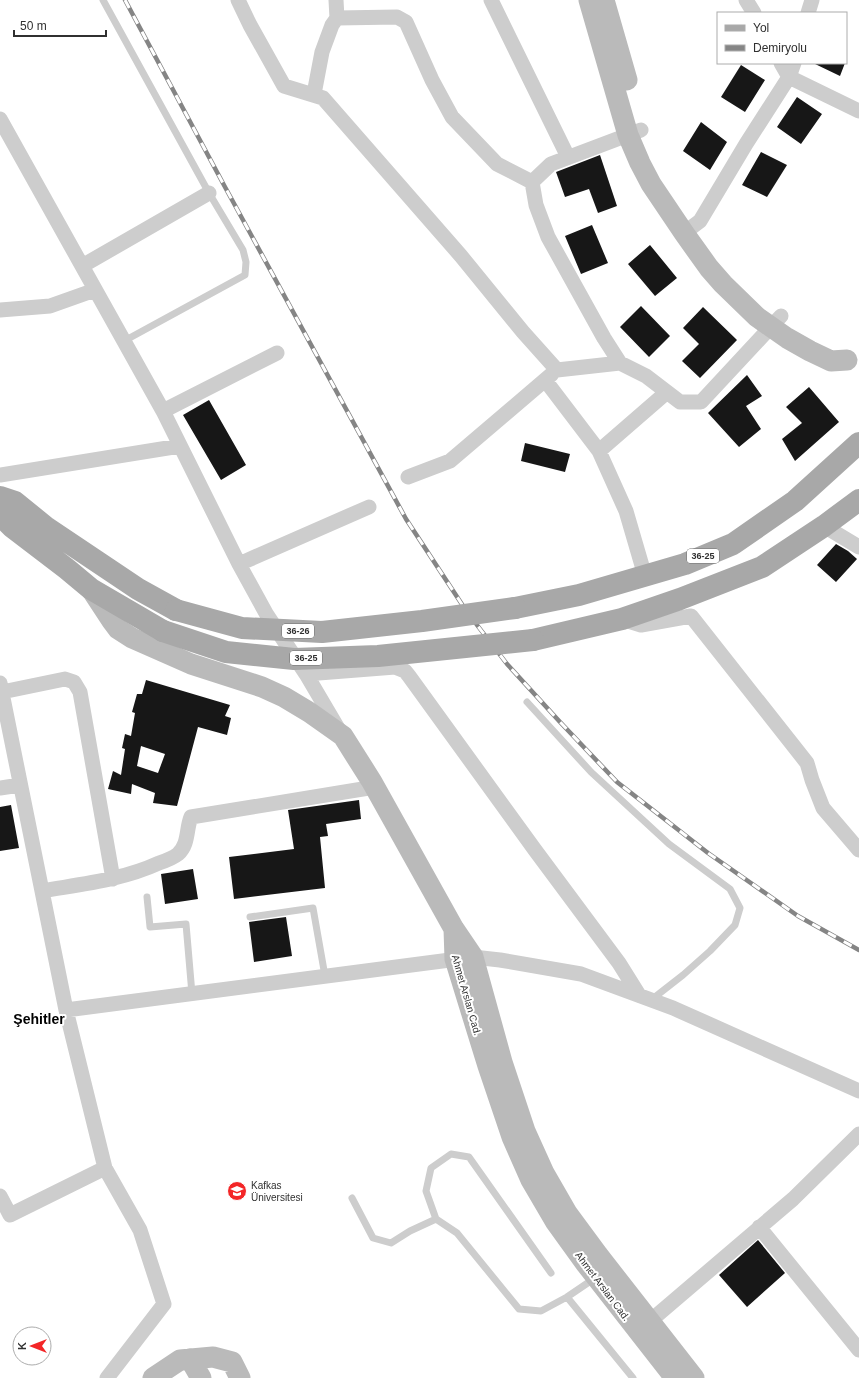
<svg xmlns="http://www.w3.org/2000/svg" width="859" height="1378" viewBox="0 0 859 1378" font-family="Helvetica,sans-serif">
<rect width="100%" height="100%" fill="#fff"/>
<path fill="#171717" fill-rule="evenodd" d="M813,63H845L840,76Z
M741,65L765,80L745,112L721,97Z
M797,97L822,114L801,144L777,127Z
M701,122L727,142L710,170L683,151Z
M761,152L787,165L767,197L742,185Z
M600,155L617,206L598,213L589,189L565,197L556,172Z
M592,225L608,263L581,274L565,236Z
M650,245L677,278L655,296L628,264Z
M641,306L670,336L649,357L620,327Z
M703,307L737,340L700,378L682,361L699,344L683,328Z
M747,375L762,396L746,406L761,429L739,447L708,413Z
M809,387L839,422L795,461L782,439L802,423L786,407Z
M209,400L246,465L221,480L183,415Z
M525,443L570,454L565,472L521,461Z
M836,544L848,551L857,559L836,582L817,565Z
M146,680L230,705L225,716L231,718L227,735L198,727L177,806L153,803L155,793L132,784L131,794L108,789L113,771L121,775L125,749L122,748L125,734L131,736L135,713L132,712L137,694H142ZM141,746L165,754L158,773L137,766Z
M359,800L361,819L326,824L328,836L320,837L325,888L234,899L229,857L294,849L288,810Z
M11,805L19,848L0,851V807Z
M193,869L198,899L165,904L161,874Z
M286,917L292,956L254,962L249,922Z
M758,1240L785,1273L747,1307L719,1275Z"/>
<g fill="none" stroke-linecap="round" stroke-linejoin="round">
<path stroke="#cdcdcd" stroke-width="7" d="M103,0L209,193L243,250L246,262L245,275L124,341
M527,702L591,772L669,844L730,889L740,908L735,925L710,951L683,975L651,1000
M147,897L150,927L186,924L192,994
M250,917L313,908L325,976
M352,1198L373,1238L391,1243L410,1231L436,1219L457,1233L519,1309L541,1311L567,1297L595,1278
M436,1219L426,1191L431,1168L451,1154L469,1157L551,1273
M567,1297L633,1378"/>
<path stroke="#cdcdcd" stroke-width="15" d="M238,0L250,25L284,86L323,98L461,256L523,332L557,370L620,363L646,376L680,402H701L781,316
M491,0L568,157
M746,0L754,13
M808,13L812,0
M337,18L397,17L406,22L432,80L452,117L497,164L532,182
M781,63L789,77L859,111
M314,94L322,52L332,25L337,18L336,0
M0,119L163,411L239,564L267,615L306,674L339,730
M684,233L700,221L746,144L789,77L794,63
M82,266L209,193
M0,310L50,306L95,290
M620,363L604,338L548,237L536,205L532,182L551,164L641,130
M545,380L599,451L626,511L645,576
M163,411L277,353
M599,451L667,392
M0,475L180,446
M408,477L450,461L552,374
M824,526L859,547
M239,564L369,507
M622,619L641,625L691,616L807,763L812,780L823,808L859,850
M306,674L395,667L405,671L409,676L535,850L619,963L639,995
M0,683L66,1010L105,1168L140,1230L164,1304L107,1378
M2,692L65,679L74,682L80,692L113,879
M0,788L20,785
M42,891C82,884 122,880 159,863C165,861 173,858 178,854C189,844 186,829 191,817L375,787
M66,1010L473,957L500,960L581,974L673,1008L859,1091
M0,1196L10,1215L105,1168
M759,1227L859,1350
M649,1322L793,1199L859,1134"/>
<path stroke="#bababa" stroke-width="21" d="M589,0L628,135L640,163L651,184L684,233L709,268L723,284L757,317L787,338L810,351L831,361L847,360
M604,0L627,80
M91,589L112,621L118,629L132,638L191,664L262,687L284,697L309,712L343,736L372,782L454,929L473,957L502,1062L525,1131L544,1173L567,1213L598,1255L694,1378
M454,929L455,959L488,1066L512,1137L531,1180L555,1221L586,1264L675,1378
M190,1359L201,1378
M153,1378L180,1360L213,1357L232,1362L240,1378"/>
<path stroke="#a8a8a8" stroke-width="22" d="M0,497L15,502L47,528L138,589L176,610
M0,515L12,527L67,569L91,589L163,631
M515,608L579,595L685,564L733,544L795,501L859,443
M533,640L622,619L680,599L762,567L824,526L859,500"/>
<g stroke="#858585" stroke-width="4.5">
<path id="rail" d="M125,0L225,187L406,519L467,612L507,664L560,722L617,782L708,853L798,916L859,950"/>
</g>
<use href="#rail" stroke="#fff" stroke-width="3" stroke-dasharray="9" stroke-linecap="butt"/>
<path stroke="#a8a8a8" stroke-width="22" d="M176,610L242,628L322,632L422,621L515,608
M163,631L226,652L294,659L378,656L533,640"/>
</g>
<defs>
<g id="university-disc" transform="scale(1)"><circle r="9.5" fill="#f32627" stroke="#fff"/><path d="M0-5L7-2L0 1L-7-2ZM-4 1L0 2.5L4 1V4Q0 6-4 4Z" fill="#fff"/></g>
</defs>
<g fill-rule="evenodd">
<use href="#university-disc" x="237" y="1191"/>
</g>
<g text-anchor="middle" stroke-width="4" stroke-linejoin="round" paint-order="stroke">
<g fill="#fff" stroke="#6e6e6e" stroke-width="1">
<rect x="687" y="549" width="32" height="14" rx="3"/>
<rect x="282" y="624" width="32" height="14" rx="3"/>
<rect x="290" y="651" width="32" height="14" rx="3"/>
</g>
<g font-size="9" font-weight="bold" fill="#303030">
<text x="703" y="559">36-25</text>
<text x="298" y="634">36-26</text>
<text x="306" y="661">36-25</text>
</g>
<g font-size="10" fill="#303030" stroke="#fff">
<text transform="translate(467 995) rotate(74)" y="4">Ahmet Arslan Cad.</text>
<text transform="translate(603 1286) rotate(53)" y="4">Ahmet Arslan Cad.</text>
</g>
<g font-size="10" fill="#303030" stroke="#fff" text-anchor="start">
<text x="251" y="1189">Kafkas<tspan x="251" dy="12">Üniversitesi</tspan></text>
</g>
<g font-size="14" font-weight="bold" fill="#000" stroke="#fff">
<text x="39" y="1024">Şehitler</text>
</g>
</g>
<rect x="717" y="12" width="130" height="52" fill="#ffffff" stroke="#acacac"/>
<rect x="725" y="25" width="20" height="6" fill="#a8a8a8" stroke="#acacac"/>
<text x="753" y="32" font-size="12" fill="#303030">Yol</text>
<rect x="725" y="45" width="20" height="6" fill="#858585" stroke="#acacac"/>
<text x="753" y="52" font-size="12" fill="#303030">Demiryolu</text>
<g transform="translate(32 1346) rotate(270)"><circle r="19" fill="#ffffff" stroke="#acacac"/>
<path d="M0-3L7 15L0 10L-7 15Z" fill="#f32627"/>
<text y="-6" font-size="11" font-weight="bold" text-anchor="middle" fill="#303030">K</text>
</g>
<path d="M14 30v6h92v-6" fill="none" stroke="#303030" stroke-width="2"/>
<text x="20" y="30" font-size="12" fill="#303030" stroke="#ffffff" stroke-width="3" paint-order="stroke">50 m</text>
</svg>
